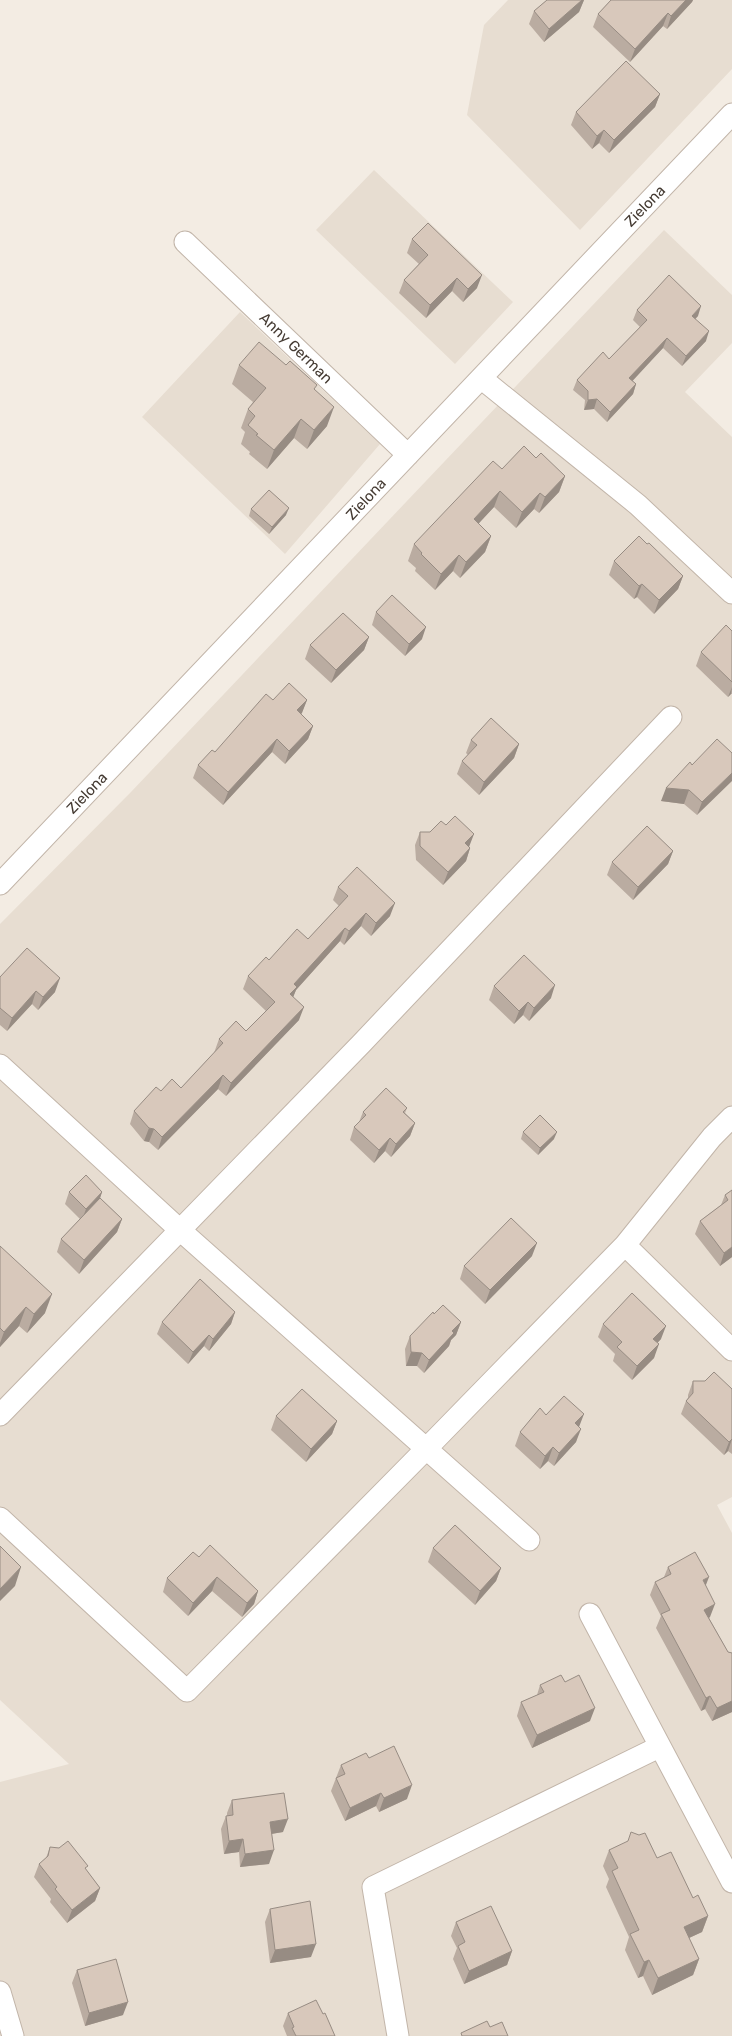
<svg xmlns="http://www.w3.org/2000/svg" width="732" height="2036" viewBox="0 0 732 2036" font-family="Rubik,sans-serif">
<rect width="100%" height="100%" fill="#f3ece3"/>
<path fill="#e7ddd1" d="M508,0H732V69L580,230L467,115L484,25Z
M374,170L513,302L455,364L316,230Z
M664,230L732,295V343L685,392L732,437V1497L717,1505L732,1533V2036H0V1782L69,1764L0,1700V924L131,792Z
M240,312L380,444L285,554L142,417Z"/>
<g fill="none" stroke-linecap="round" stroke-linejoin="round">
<g stroke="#c2b5a9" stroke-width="23">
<path id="minor" d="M185,242L408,455
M481,378L638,505L732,593
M0,884L732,114
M0,1065L180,1230L529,1540
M625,1245L732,1350
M0,1415L361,1044L671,717
M0,1518L187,1691L427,1448L625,1245L712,1137L732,1117
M590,1614L732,1882
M0,1992L13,2036
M398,2036L373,1887L659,1747"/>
</g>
<use href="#minor" stroke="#fff" stroke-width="21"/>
</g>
<path fill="#baaca1" d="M547,0H584L579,12L544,42L529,24L534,11Z
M611,0H693L692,2L667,29L663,26L630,62L593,27L598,14Z
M660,94L655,107L609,153L599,143L592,149L571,125L576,112Z
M412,239L477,288L463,302L452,291L426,318L399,293L404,280L419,264L407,253Z
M637,310L698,316L695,318L706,341L682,366L663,348L632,380L636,384L633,394L607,422L594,409L584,410L585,400L573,390L577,380L609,359L640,327L633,320Z
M239,365L315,390L327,426L307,449L294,438L267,469L249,454L250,452L241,444L245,432L241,428L248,409L253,402L232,384Z
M536,458L565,476L559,492L539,513L534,509L516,528L494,507L478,524L491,536L485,552L460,578L453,571L435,590L415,571L416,568L408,561L414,544L502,469Z
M251,509L286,515L269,534L249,516Z
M647,544L683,576L678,589L654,614L637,597L634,599L609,575L614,561Z
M376,612L422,639L405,656L372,625Z
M732,631V694H731L728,697L696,666L701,652Z
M369,637L364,650L331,683L305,659L310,645Z
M273,700H307L301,714L313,726L308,739L285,764L272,752L223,805L193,778L198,765L215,752Z
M471,740L519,744L514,758L479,795L457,774L462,761L468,755L466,753Z
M732,753L697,815L684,804L661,801L692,765Z
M420,832L470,848L466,861L443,885L416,860L415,845Z
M673,851L668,864L633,900L607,875L612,862Z
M338,887L390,916L371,936L361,926L344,945L340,941L296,990L293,997L299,1020L226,1096L218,1089L158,1150L149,1142L144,1141L130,1124L134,1111L161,1091L181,1088L214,1053L219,1039L246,1031L266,1011L243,989L248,976L269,960L308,939L339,906L333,900Z
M0,977L55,992L38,1010L32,1004L7,1031L0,1025Z
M494,986L551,998L529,1021L523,1015L514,1024L489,1000Z
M407,1108L405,1113L415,1123L410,1136L391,1157L385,1151L374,1163L350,1140L354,1127L359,1122L363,1112Z
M523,1132L554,1139L538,1155L521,1139Z
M732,1190V1257L720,1266L695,1234L700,1221L721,1205L725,1195Z
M69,1192H102L100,1198L122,1219L117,1232L79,1274L57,1252L61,1239L80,1219L65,1204Z
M0,1246L45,1313L27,1333L19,1326L0,1347Z
M532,1256L485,1304L460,1279L464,1266Z
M235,1312L231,1324L209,1351L204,1346L188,1364L157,1334L162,1322Z
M434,1314L461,1322L456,1335L451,1340L449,1346L424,1373L417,1366H406L405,1349L410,1336Z
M603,1324L661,1339L657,1343L654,1358L632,1380L613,1361L615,1354L598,1337Z
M693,1381L732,1389V1454L728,1451L724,1455L681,1414L686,1401L688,1398V1395Z
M546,1415L579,1427L576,1442L554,1466L548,1461L540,1469L515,1446L520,1432Z
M276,1416L337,1421L332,1434L306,1462L271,1430Z
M433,1548L501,1568L496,1581L475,1605L428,1562Z
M199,1557L258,1591L254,1604L242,1617L212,1591L188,1616L163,1592L167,1578Z
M668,1567L705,1586L710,1617L709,1618L728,1652L732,1653V1712L712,1721L705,1709L701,1711L656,1628L661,1616L650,1595L655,1582L664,1577Z
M540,1685L590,1721L532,1748L517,1716L521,1702L537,1695Z
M369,1758L407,1799L379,1812L376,1806L345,1821L331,1791L341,1765Z
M232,1800L283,1832L271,1834L269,1864L240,1867L239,1852L224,1854L221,1829L226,1816H227V1813Z
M50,1847L86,1870L100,1888L95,1901L67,1923L50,1902L51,1899L34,1877L39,1864L46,1858Z
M609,1850L657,1858L708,1916L702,1932L689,1938L699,1959L693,1975L652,1995L643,1976L638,1978L625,1950L629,1937L606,1887L609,1879L603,1866Z
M270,1909L311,1957L270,1963L265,1922Z
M456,1922L512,1951L507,1965L464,1984L453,1959L457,1948L451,1936Z
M77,1970L123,2015L85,2026L72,1983Z
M288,2013L323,2014L335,2036H287L283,2026Z"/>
<path fill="#978c83" d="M582,0H584L579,12L544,42L549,29Z
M686,0H693L692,2L667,29L671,16Z
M668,13L663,26L630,62L635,49Z
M660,94L655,107L609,153L614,140Z
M604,130L599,143L592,149L597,136Z
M482,275L477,288L463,302L468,289Z
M457,278L452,291L426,318L430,305Z
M701,306L698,316L689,326L692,316Z
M709,331L706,341L682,366L686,356Z
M667,338L663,348L626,388L629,378Z
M636,384L633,394L607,422L610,412Z
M597,399L594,409L584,410L588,400Z
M334,407L327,426L307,449L314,430Z
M301,419L294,438L267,469L274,450Z
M565,476L559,492L539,513L545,497Z
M500,491L494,507L468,535L474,519Z
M540,493L534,509L516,528L522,512Z
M289,508L286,515L269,534L272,527Z
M491,536L485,552L460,578L466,562Z
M459,555L453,571L435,590L441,574Z
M683,576L678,589L654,614L659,600Z
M642,584L637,597L634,599L639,586Z
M426,627L422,639L405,656L409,644Z
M369,637L364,650L331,683L336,670Z
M732,687L731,694L728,697Z
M307,700L302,713L292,724L297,710Z
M313,726L308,739L285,764L289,751Z
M277,739L272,752L223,805L228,792Z
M519,744L514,758L479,795L484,782Z
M732,773V781L697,815L702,802Z
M666,788L689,790L684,804L661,801Z
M474,834L469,847L465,843Z
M470,848L466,861L443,885L448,872Z
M673,851L668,864L633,900L638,887Z
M395,903L390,916L371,936L376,923Z
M366,913L361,926L344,945L349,931Z
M345,928L340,941L296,990L292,1000L285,1008L294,984Z
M60,978L55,992L38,1010L43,997Z
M555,985L551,998L529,1021L534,1008Z
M36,991L32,1004L7,1031L12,1018Z
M528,1002L523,1015L514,1024L519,1011Z
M304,1007L299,1020L226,1096L231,1083Z
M223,1075L218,1089L158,1150L162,1137Z
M415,1123L410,1136L391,1157L396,1144Z
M149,1128L154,1129L149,1142L144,1141Z
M557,1132L554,1139L538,1155L540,1148Z
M390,1138L385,1151L374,1163L379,1150Z
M102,1192L98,1204L82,1220L86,1209Z
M122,1219L117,1232L79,1274L84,1260Z
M537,1243L532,1256L485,1304L490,1290Z
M732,1247V1257L720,1266L724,1253Z
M52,1294L45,1313L27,1333L34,1314Z
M26,1307L19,1326L0,1347V1343L4,1332Z
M235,1312L231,1324L209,1351L213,1339Z
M461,1322L456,1335L451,1340L449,1346L424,1373L429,1360L452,1331Z
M666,1326L661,1339L648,1353L653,1339Z
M209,1335L204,1346L188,1364L193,1352Z
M659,1344L654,1358L632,1380L637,1366Z
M411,1352L422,1353L417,1366H406Z
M584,1414L579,1427L575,1423Z
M337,1421L332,1434L306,1462L311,1449Z
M581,1429L576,1442L554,1466L559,1453Z
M732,1439L728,1451L724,1455L729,1442Z
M553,1447L548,1461L540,1469L545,1456Z
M21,1567L15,1586L0,1601V1589Z
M501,1568L496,1581L475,1605L480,1591Z
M217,1577L212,1591L188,1616L193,1603Z
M709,1577L704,1590L703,1580Z
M258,1591L254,1604L242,1617L247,1603Z
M715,1604L710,1617L699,1623L704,1610Z
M710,1696L705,1709L701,1711L706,1698Z
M732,1701V1712L712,1721L717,1708Z
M595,1708L590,1721L532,1748L537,1735Z
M412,1785L407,1799L379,1812L384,1798Z
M381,1793L376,1806L345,1821L350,1808Z
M288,1819L283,1832L265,1835L270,1822Z
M243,1839L239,1852L224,1854L229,1841Z
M274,1850L269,1864L240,1867L245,1854Z
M100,1888L95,1901L67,1923L72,1910Z
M708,1916L702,1932L678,1943L684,1927Z
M316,1944L311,1957L270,1963L275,1950Z
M512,1951L507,1965L464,1984L469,1971Z
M699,1959L693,1975L652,1995L658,1978Z
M649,1960L643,1976L638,1978L644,1962Z
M128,2002L123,2015L85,2026L89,2013Z"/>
<path fill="#d8c8bb" stroke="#978c83" d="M547,0H582L549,29L534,11Z
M611,0H686L671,16L668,13L635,49L598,14Z
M626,61L660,94L614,140L604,130L597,136L576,112Z
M428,223L482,275L468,289L457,278L430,305L404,280L428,255L412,239Z
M669,275L701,306L692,316L709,331L686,356L667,338L629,378L636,384L610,412L597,399L588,400V391L577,380L603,352L609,359L647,320L637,310Z
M259,342L286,365L290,361L317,385L314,389L334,407L314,430L301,419L274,450L256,435L258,434L248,425L255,416L248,409L266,388L239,365Z
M524,446L536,458L541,453L565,476L545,497L540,493L522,512L500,491L474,519L491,536L466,562L459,555L441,574L421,554L422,553L414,544L493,461L502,469Z
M269,490L289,508L272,527L251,509Z
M639,536L647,544L649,543L683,576L659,600L642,584L639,586L614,561Z
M392,595L426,627L409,644L376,612Z
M343,613L369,637L336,670L310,645Z
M726,625L732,631V682L701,652Z
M289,683L307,700L297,710L313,726L289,751L277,739L228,792L198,765L212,750L215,752L266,694L273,700Z
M491,718L519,744L484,782L462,761L477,745L471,740Z
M717,739L732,753V773L702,802L689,790L666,788L690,762L692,765Z
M455,816L474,834L465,843L470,848L448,872L420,846V832H430L441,821L446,825Z
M647,826L673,851L638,887L612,862Z
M357,867L395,903L376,923L366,913L349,931L345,928L294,984L297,987L290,994L304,1007L231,1083L223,1075L162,1137L154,1129L149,1128L134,1111L156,1087L161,1091L172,1079L181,1088L223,1043L219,1039L236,1021L246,1031L275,1002L248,976L266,957L269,960L297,929L308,939L348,896L338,887Z
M27,948L60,978L43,997L36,991L12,1018L0,1008V977Z
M524,955L555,985L534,1008L528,1002L519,1011L494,986Z
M386,1088L407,1108L403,1112L415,1123L396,1144L390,1138L379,1150L354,1127L366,1115L363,1112Z
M540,1115L557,1132L540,1148L523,1132Z
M86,1175L102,1192L86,1209L69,1192Z
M732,1190V1247L724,1253L700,1221L728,1200L725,1195Z
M100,1198L122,1219L84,1260L61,1239Z
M511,1218L537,1243L490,1290L464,1266Z
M0,1246L52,1294L34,1314L26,1307L4,1332L0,1328Z
M200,1279L235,1312L213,1339L209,1335L193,1352L162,1322Z
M632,1293L666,1326L653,1339L659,1344L637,1366L617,1347L622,1342L603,1324Z
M443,1305L461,1322L452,1331L454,1333L429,1360L422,1353L411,1352L410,1336L433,1312L434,1314Z
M714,1372L732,1389V1439L729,1442L686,1401L693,1393V1381H705Z
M302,1389L337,1421L311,1449L276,1416Z
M564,1396L584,1414L575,1423L581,1429L559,1453L553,1447L545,1456L520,1432L540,1408L546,1415Z
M455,1525L501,1568L480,1591L433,1548Z
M210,1545L258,1591L247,1603L217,1577L193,1603L167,1578L193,1552L199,1557Z
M0,1546L21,1567L0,1589Z
M695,1552L709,1577L703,1580L715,1604L704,1610L728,1652L732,1653V1701L717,1708L710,1696L706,1698L661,1614L670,1610L655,1582L671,1574L668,1567Z
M561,1675L565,1682L579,1675L595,1708L537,1735L521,1702L544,1692L540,1685Z
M394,1746L412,1785L384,1798L381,1793L350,1808L336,1778L345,1774L341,1765L366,1753L369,1758Z
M284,1793L288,1819L270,1822L274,1850L245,1854L243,1839L229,1841L226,1816L233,1815L232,1800Z
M631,1832L639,1835L645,1833L657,1858L671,1852L693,1898L698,1895L708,1916L684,1927L699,1959L658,1978L649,1960L644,1962L630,1934L639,1930L612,1871L618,1868L609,1850L628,1841Z
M68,1841L88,1866L85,1868L100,1888L72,1910L55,1889L57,1887L39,1864L48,1856L50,1847L59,1848Z
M310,1901L316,1944L275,1950L270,1909Z
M491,1906L512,1951L469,1971L458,1946L465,1942L456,1922Z
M116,1959L128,2002L89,2013L77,1970Z
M316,2000L323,2014L325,2013L335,2036H296L292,2028L294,2027L288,2013Z
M487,2021L490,2027L502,2022L508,2036H462L461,2033Z"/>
<g text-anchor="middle" stroke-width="4" stroke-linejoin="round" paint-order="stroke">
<g font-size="15" fill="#453b33" stroke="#fff">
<text transform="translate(645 206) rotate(-46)" y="5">Zielona</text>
<text transform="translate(296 348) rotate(44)" y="5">Anny German</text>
<text transform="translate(366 499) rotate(-47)" y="5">Zielona</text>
<text transform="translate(87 793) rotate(-46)" y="5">Zielona</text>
</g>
</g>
</svg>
